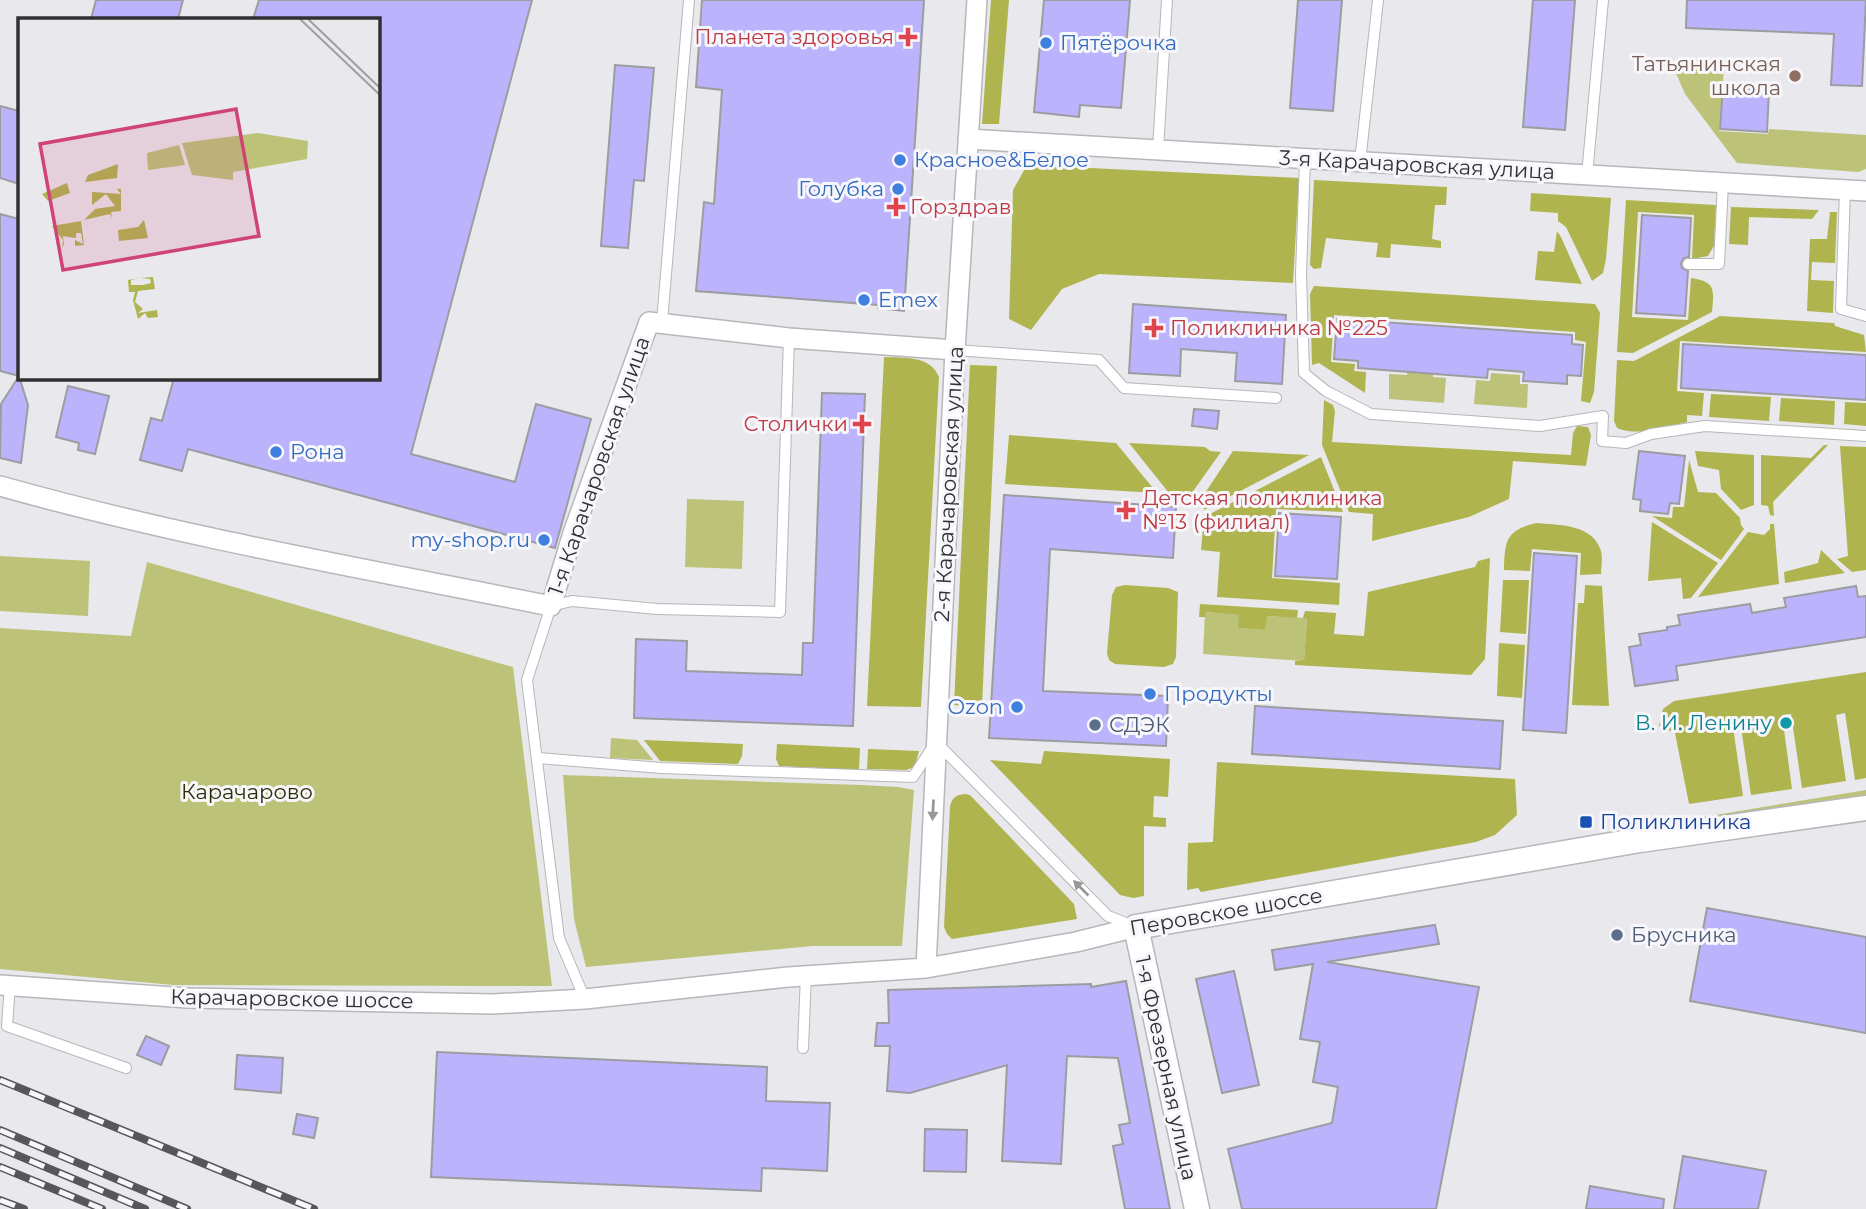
<svg xmlns="http://www.w3.org/2000/svg" width="1866" height="1209" viewBox="0 0 1866 1209" font-family="Montserrat,sans-serif">
<rect width="100%" height="100%" fill="#e9e8ed"/>
<path fill="#bdc279" d="M1672,64L1724,68L1719,131L1768,134L1769,129L1866,135V169L1858,172L1737,163L1685,94Z
M1408,368L1433,369V377L1446,378L1444,403L1389,399V374L1407,375Z
M1491,373L1520,375V384H1528L1527,408L1474,404L1476,380L1490,381Z
M687,499L744,501L742,569L685,567Z
M0,556L90,561L88,616L0,611Z
M147,562L513,667L552,986L173,985L0,969V628L131,636Z
M1205,612L1240,615L1239,628L1265,630L1266,616L1307,618L1304,661L1203,654Z
M611,738L637,740L653,760L610,758Z
M563,775L861,785L899,787L914,790L902,946H812L586,967L574,919Z
M1866,790V798L1698,824L1685,820Z"/>
<path fill="#afb44f" d="M991,0H1009L999,124H982Z
M1027,165L1299,178L1293,283L1099,274L1062,289L1031,330L1009,319L1013,190Z
M1314,180L1447,187L1446,205H1435L1432,239L1441,241V248L1391,244L1390,258L1376,257L1378,243L1326,238L1321,268L1314,269L1310,265Z
M1531,193L1611,198L1606,259L1603,273L1592,281L1566,227L1558,221V213L1530,211Z
M1626,200L1716,205L1714,246L1708,256L1692,259L1694,215L1638,212L1632,317L1688,320L1691,278C1716,282 1714,289 1712,312L1633,353L1617,352Z
M1731,207L1819,210L1812,219L1749,217L1748,245L1729,244Z
M1830,212H1837L1835,263L1812,262L1811,280L1834,281L1833,313L1807,311L1810,239H1827Z
M1557,231L1561,237L1582,284L1535,280L1538,251L1554,252Z
M1314,286L1595,304L1600,313L1594,392L1590,403L1581,401L1586,342L1575,340V332L1334,315L1331,362L1355,364L1354,371L1366,372L1365,393L1319,363L1312,365L1310,294Z
M1720,316L1834,323L1835,326L1864,335L1866,352L1680,341L1677,391L1704,393L1702,416L1687,415V422C1664,427 1639,437 1617,428L1614,421L1617,360L1634,361Z
M884,357C904,358 930,355 939,377L921,707L867,706Z
M970,365L997,366L982,707L954,705Z
M1711,394L1771,397L1769,421L1709,417Z
M1781,398L1835,401L1834,425L1779,421Z
M1324,400L1333,405L1335,411L1332,442L1571,455L1573,433L1577,426L1588,427L1591,435L1586,466L1513,461L1509,499L1469,517L1372,541L1373,514L1349,512L1322,445Z
M1845,402L1866,403V426L1844,424Z
M1009,435L1116,443L1157,493L1005,484Z
M1129,443L1205,447L1210,451L1221,452L1191,494L1169,493Z
M1824,445H1828L1773,502L1774,516L1770,515L1768,506L1761,505V455L1811,458Z
M1840,446L1866,447V570L1852,572L1837,559L1848,556Z
M1233,451L1309,455L1204,510L1203,496Z
M1695,451L1754,455V505L1741,510L1721,489L1719,470L1698,466Z
M1321,457L1343,512L1276,509L1272,578L1340,583L1339,605L1217,597L1220,552L1201,550L1204,517Z
M1689,460L1698,492L1716,493L1740,518L1741,525L1744,529L1721,560L1652,516L1672,518L1673,507H1684Z
M1652,522L1718,563L1691,598L1683,599L1681,578L1648,581Z
M1536,523C1559,525 1593,524 1601,551C1603,558 1601,567 1601,574L1580,575L1581,553L1532,549L1530,571L1504,570C1505,541 1505,531 1536,523Z
M1770,524H1774L1779,584L1698,597L1748,532L1764,535L1770,529Z
M1821,550L1845,573L1785,583L1784,572L1818,563Z
M1490,558L1485,659L1471,675L1295,665V661L1304,660L1307,619L1303,618L1305,611L1336,613L1334,634L1364,636L1368,592L1475,567L1478,561Z
M1503,580H1529L1526,634L1500,632Z
M1125,585L1168,588L1178,592L1176,657L1173,664L1164,667L1115,664L1109,660L1107,653L1112,595L1116,587Z
M1585,585L1602,586L1609,706L1572,705L1578,603H1584Z
M1200,604L1298,610L1297,618L1267,616L1265,630L1238,628L1239,615L1206,612L1205,617H1199Z
M1499,643L1525,645L1522,698L1497,696Z
M1866,672V778L1855,780L1845,713L1836,715L1846,781L1802,788L1791,714L1782,715L1792,789L1751,795L1740,720H1732L1743,796L1689,804L1675,733L1659,726L1663,709L1674,701Z
M644,740L743,744L742,756L738,764L660,761Z
M777,744L860,748L859,770L779,766L776,759Z
M868,749L919,751L915,766L907,770L867,769Z
M1044,751L1170,759L1168,797L1154,796L1153,817L1166,818V827L1144,826V896L1133,898L1120,895L990,760L1041,764Z
M1217,762L1515,779L1517,815L1495,835L1476,842L1201,892L1198,888L1187,890L1188,843L1213,842Z
M965,794L970,795L1074,904L1077,919L952,939L947,934L944,927L950,807C952,797 956,795 965,794Z"/>
<path fill="#bbb4fc" stroke="#9c9ca1" stroke-width="2" d="M96,0H183L178,19H91Z
M259,0H532L411,454L515,482L536,404L591,419L555,548L188,449L182,471L140,460L151,418L162,421L174,378H378V19H253Z
M702,0H924L904,311L878,308V305L696,291L704,202L714,204L722,90L696,87Z
M1044,0H1130L1121,108L1080,105L1079,117L1034,112Z
M1298,0H1342L1333,111L1290,108Z
M1533,0H1575L1565,130L1523,127Z
M1687,0H1866L1862,86L1831,85L1834,34L1686,28Z
M615,65L654,68L644,181L634,180L628,248L601,246Z
M1723,86L1769,89L1767,132L1720,129Z
M0,106L19,111V184L0,178Z
M0,214L19,219V376L0,371Z
M1642,215L1691,218L1689,257L1684,258L1681,263L1682,268L1688,271L1685,316L1636,313Z
M1133,304L1286,315L1282,384L1235,381L1237,353L1181,349L1180,376L1129,373Z
M1337,319L1572,335V344L1583,345L1581,376L1567,375V384L1523,381L1524,372L1488,369L1487,378L1358,368V361L1334,359Z
M1683,344L1866,355V400L1681,388Z
M19,376L28,405L21,463L0,458L1,404Z
M68,386L109,396L95,454L78,450L79,443L56,437Z
M822,393L865,394L853,726L634,718L636,639L687,641L686,671L802,675L803,643H813Z
M1194,409L1219,411L1217,429L1192,426Z
M1639,451L1685,456L1679,504L1670,503L1668,514L1640,511L1641,500L1633,499Z
M1004,495L1176,507L1173,558L1050,549L1043,691L1168,696L1166,746L989,738Z
M1279,513L1341,517L1337,579L1275,576Z
M1534,553L1577,556L1566,733L1523,730Z
M1856,586L1858,597L1866,596V637L1676,666L1678,680L1635,686L1629,647L1641,645L1639,634L1667,630V627L1680,625L1678,615L1750,604L1752,613L1786,607L1784,598Z
M1255,706L1503,721L1500,769L1252,754Z
M1707,908L1866,937V1033L1690,1001Z
M1435,925L1439,944L1327,962L1479,987L1436,1209H1242L1228,1149L1332,1123L1338,1087L1313,1082L1320,1042L1300,1039L1313,964L1275,970L1272,950Z
M1234,971L1259,1085L1222,1093L1196,979Z
M1126,981L1170,1209H1125L1113,1146L1123,1144L1119,1125L1130,1123L1118,1058L1067,1056L1061,1164L1002,1161L1007,1065L910,1093L887,1091L890,1046H875L877,1023H889L888,990L1091,984V987Z
M146,1036L169,1046L161,1065L137,1055Z
M437,1052L767,1067L766,1101L830,1103L827,1171L762,1168L761,1191L431,1177Z
M237,1055L283,1058L281,1093L235,1089Z
M297,1114L318,1118L314,1138L293,1134Z
M925,1129L967,1130L966,1172L924,1171Z
M1683,1156L1766,1171L1758,1209H1674Z
M1590,1186L1664,1199L1663,1209H1586Z"/>
<g fill="none" stroke-linecap="round" stroke-linejoin="round">
<g stroke="#b6b6bb" stroke-width="12">
<path id="service" d="M1158,150L1167,0
M1305,159L1301,274L1304,373L1326,391L1371,414L1540,426L1603,416L1602,441L1626,443L1651,434L1705,426L1866,436
M1360,162L1378,0
M1587,175L1603,0
M1845,190L1841,309L1866,316
M1688,264H1719L1723,183
M662,322L689,0
M955,350L1099,360L1124,388L1276,398
M538,758L661,768L913,777L936,742L1108,916L1131,925
M10,985L7,1026L126,1068
M585,999L559,938L527,680L551,606L572,601L657,609L780,612L789,338
M803,1048L806,975"/>
</g>
<g stroke="#b6b6bb" stroke-width="22">
<path id="minor" d="M968,139L1866,191
M0,486C181,537 367,569 551,606L573,533L649,322L789,338L955,350
M926,968L955,350L977,0
M0,985L188,998L493,1004L585,999L788,977L926,968L1076,942L1136,927"/>
</g>
<g stroke="#b6b6bb" stroke-width="27">
<path id="tertiary" d="M1197,1209L1136,927L1640,840L1866,808"/>
</g>
<use href="#service" stroke="#fff" stroke-width="10"/>
<use href="#minor" stroke="#fff" stroke-width="19"/>
<use href="#tertiary" stroke="#fff" stroke-width="24"/>
<g stroke="#575759" stroke-width="8">
<path id="rail" d="M0,1080L314,1209
M0,1130L187,1209
M0,1148L145,1209
M0,1167L102,1209
M0,1200L24,1209"/>
</g>
<use href="#rail" stroke="#f6f6fb" stroke-width="5" stroke-dasharray="16" stroke-linecap="butt"/>
</g>
<defs><path id="oneway-solid" d="M-6-.8H1V-3.2L6.5 0L1 3.2V.8H-6Z" transform="scale(1.75)"/></defs>
<g fill="#989899">
<use href="#oneway-solid" transform="translate(933 810) rotate(93)"/>
<use href="#oneway-solid" transform="translate(1081 888) rotate(-135)"/>
</g>
<g fill="#e0444e" stroke="#f6f6fb" stroke-width="2.5">
<path d="M904.5 26.5h7v7h7v7h-7v7h-7v-7h-7v-7h7z"/>
<path d="M892.5 196.5h7v7h7v7h-7v7h-7v-7h-7v-7h7z"/>
<path d="M1150.5 317.5h7v7h7v7h-7v7h-7v-7h-7v-7h7z"/>
<path d="M858.5 413.5h7v7h7v7h-7v7h-7v-7h-7v-7h7z"/>
<path d="M1122.5 499.5h7v7h7v7h-7v7h-7v-7h-7v-7h7z"/>
</g>
<g fill="#3f7fe0" stroke="#f6f6fb" stroke-width="2.5">
<circle cx="1046" cy="43" r="7"/>
<circle cx="900" cy="160" r="7"/>
<circle cx="898" cy="189" r="7"/>
<circle cx="864" cy="300" r="7"/>
<circle cx="276" cy="452" r="7"/>
<circle cx="544" cy="540" r="7"/>
<circle cx="1150" cy="694" r="7"/>
<circle cx="1017" cy="707" r="7"/>
</g>
<circle fill="#8d6e63" stroke="#f6f6fb" stroke-width="2.5" cx="1795" cy="76" r="7"/>
<circle fill="#0f9aa8" stroke="#f6f6fb" stroke-width="2.5" cx="1786" cy="723" r="7"/>
<g fill="#5c6f8a" stroke="#f6f6fb" stroke-width="2.5">
<circle cx="1095" cy="725" r="7"/>
<circle cx="1617" cy="935" r="7"/>
</g>
<rect fill="#1a4fb4" stroke="#f6f6fb" stroke-width="2.5" x="1579" y="815" width="14" height="14" rx="3.5"/>
<g text-anchor="middle" stroke-width="6" stroke-linejoin="round" paint-order="stroke">
<g font-size="21" fill="#be3a42" stroke="#f6f6fb" text-anchor="start">
<text x="894" y="44" text-anchor="end">Планета здоровья</text>
<text x="910" y="214">Горздрав</text>
<text x="1170" y="335">Поликлиника №225</text>
<text x="848" y="431" text-anchor="end">Столички</text>
<text x="1142" y="505">Детская поликлиника<tspan x="1142" dy="24">№13 (филиал)</tspan></text>
</g>
<g font-size="21" fill="#366cbe" stroke="#f6f6fb" text-anchor="start">
<text x="1060" y="50">Пятёрочка</text>
<text x="914" y="167">Красное&amp;Белое</text>
<text x="884" y="196" text-anchor="end">Голубка</text>
<text x="878" y="307">Emex</text>
<text x="290" y="459">Рона</text>
<text x="530" y="547" text-anchor="end">my-shop.ru</text>
<text x="1164" y="701">Продукты</text>
<text x="1003" y="714" text-anchor="end">Ozon</text>
</g>
<g font-size="21" fill="#785e54" stroke="#f6f6fb" text-anchor="end">
<text x="1781" y="71">Татьянинская<tspan x="1781" dy="24">школа</tspan></text>
</g>
<g font-size="21" fill="#313133" stroke="#f6f6fb">
<text transform="translate(1417 165) rotate(3)" y="7">3-я Карачаровская улица</text>
<text transform="translate(599 466) rotate(-71)" y="7">1-я Карачаровская улица</text>
<text transform="translate(949 484) rotate(-87)" y="7">2-я Карачаровская улица</text>
<text transform="translate(1226 912) rotate(-10)" y="7">Перовское шоссе</text>
<text transform="translate(292 999) rotate(1)" y="7">Карачаровское шоссе</text>
<text transform="translate(1166 1068) rotate(78)" y="7">1-я Фрезерная улица</text>
</g>
<g font-size="21" fill="#0d838f" stroke="#f6f6fb" text-anchor="end">
<text x="1772" y="730">В. И. Ленину</text>
</g>
<g font-size="21" fill="#4e5e75" stroke="#f6f6fb" text-anchor="start">
<text x="1109" y="732">СДЭК</text>
<text x="1631" y="942">Брусника</text>
</g>
<g font-size="21" fill="#2c2e02" stroke="#f6f6fb">
<text x="247" y="799">Карачарово</text>
</g>
<g font-size="21" fill="#164399" stroke="#f6f6fb" text-anchor="start">
<text x="1600" y="829">Поликлиника</text>
</g>
</g>
<g transform="translate(18 18)">
<rect width="362" height="362" fill="#e9e8ed"/>
<path d="M240,115L290,123L289,141L215,154V162L174,157L164,125ZM161,127L167,147L130,152L129,135Z" fill="#bdc279"/>
<path d="M100,146L99,160L67,164L70,157ZM49,165L52,175L30,183L24,176ZM99,171H103V193L93,194L94,200L92,196L66,202L77,191L97,188L88,176L74,187V174L103,176ZM126,202L130,220L101,223L100,212L120,209ZM63,203L66,227L57,228V222L65,226L63,215H58V220L44,218L45,219L46,226L44,230L45,222L34,208ZM135,259L137,271L120,273L117,284L125,291L120,295L139,292L140,299L130,300L127,295L120,301L115,282L117,274H111L110,262L122,260L113,262V267H125L133,265L132,261L123,260Z" fill="#afb44f"/>
<path fill="none" stroke="#9f9fa3" stroke-width="2" d="M281,0L363,78M289,0L363,71"/>
<path fill="#d04474" fill-opacity="0.15" stroke="#d04474" stroke-width="3.5" d="M218,91L241,218L45,252L22,126Z"/>
<rect width="362" height="362" fill="none" stroke="#313133" stroke-width="3.5"/>
</g>
</svg>
